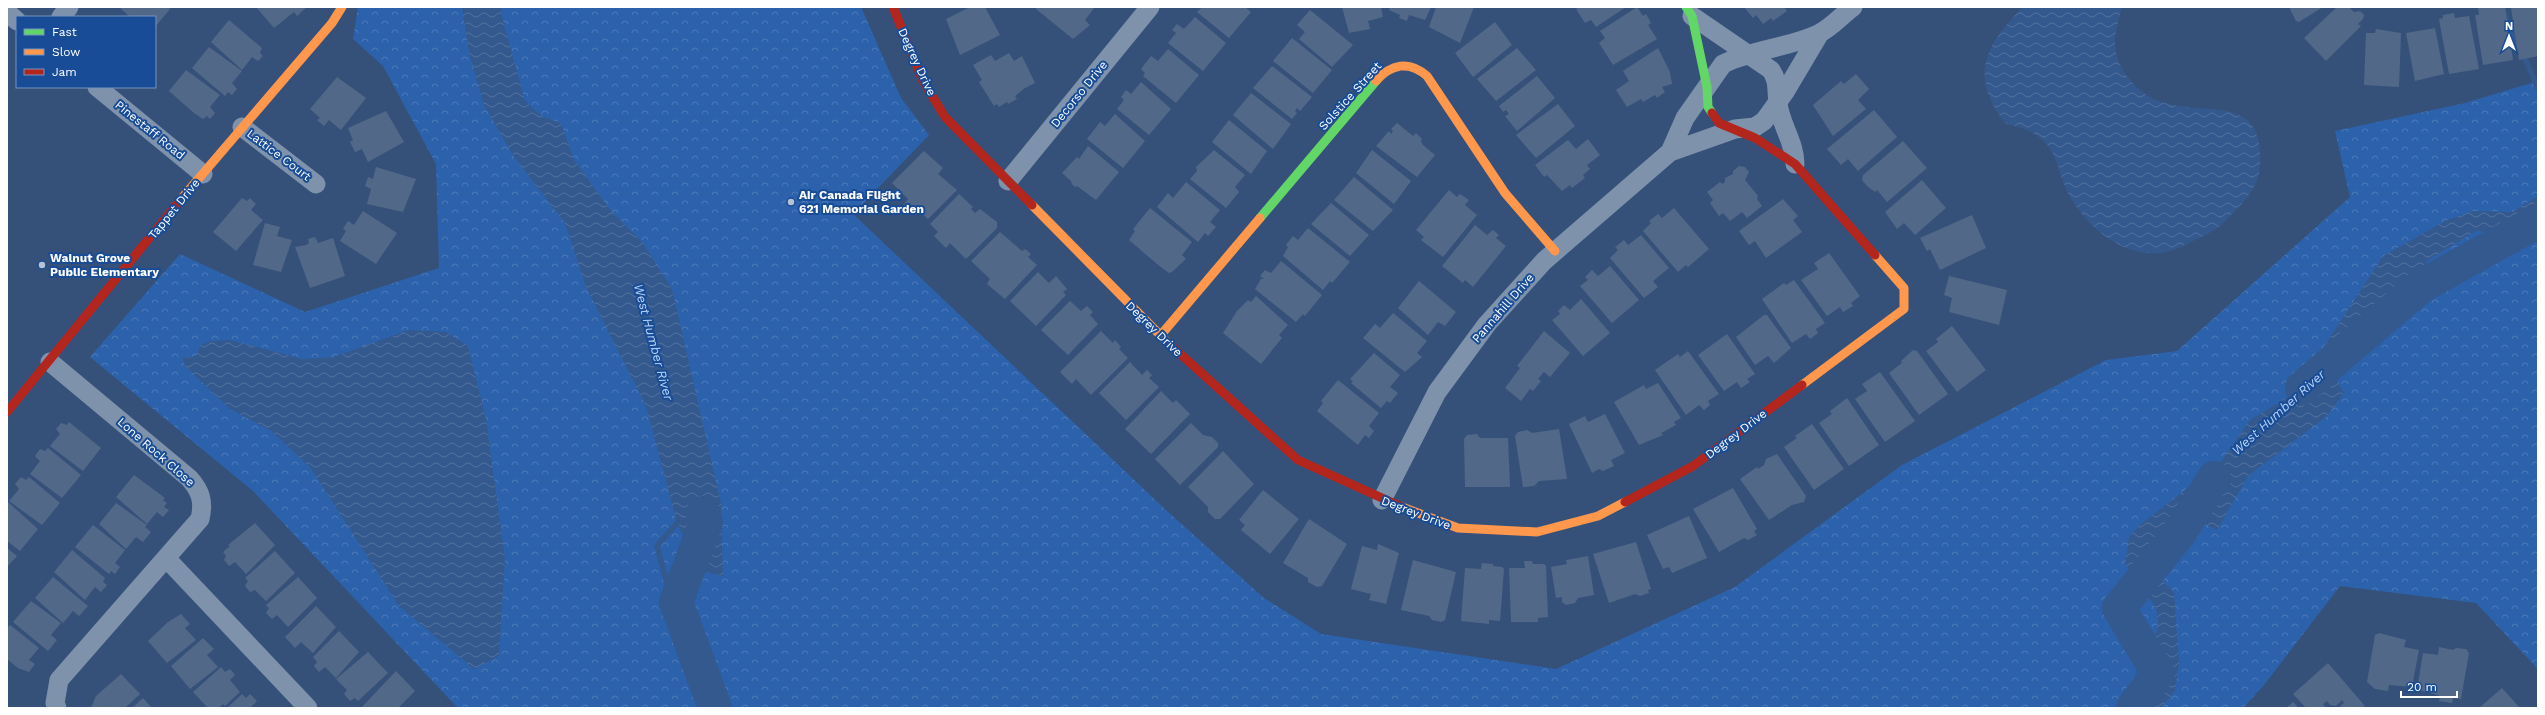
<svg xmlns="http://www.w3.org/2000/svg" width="2545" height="715" viewBox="0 0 2545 715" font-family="'Work Sans',sans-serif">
<defs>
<pattern id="forest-crowns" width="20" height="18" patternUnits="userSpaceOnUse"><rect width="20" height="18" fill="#2c62ac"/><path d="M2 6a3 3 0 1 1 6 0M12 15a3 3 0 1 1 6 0" fill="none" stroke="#4c7ab8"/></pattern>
<pattern id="water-waves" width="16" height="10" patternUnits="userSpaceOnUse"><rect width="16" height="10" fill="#34598e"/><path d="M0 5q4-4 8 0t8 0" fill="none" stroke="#52729f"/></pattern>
</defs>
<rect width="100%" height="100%" fill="#355179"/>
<path fill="url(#forest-crowns)" d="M358,7H861L901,98L929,135L853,214L1166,510L1264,598L1321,634L1556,669L1735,587L1902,465L2106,360L2177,351L2350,197L2335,131L2465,103L2538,81V669L2476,603L2340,586L2264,685L2243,708H458L253,491L90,357L180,254L305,312L439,268L436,164L383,66L353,39Z"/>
<path fill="url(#water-waves)" d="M462,7H501V13L525,101L541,116L561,123L574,160L612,212L642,242L672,289L721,503L723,576L701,571L677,523L646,406L586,287L565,223L514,157L484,105L469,53Z
M2023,7H2122C2119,18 2114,35 2115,46C2117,72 2141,97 2165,103C2210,116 2265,93 2260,167C2258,191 2238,208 2222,224C2213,233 2196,239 2185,245C2138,270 2089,234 2067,191C2060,177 2058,159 2048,146C2037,132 2022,127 2006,124C1968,77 1985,45 2023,7Z
M2538,196V242L2507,233L2476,231L2430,259L2337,351L2336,379L2344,393L2327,416L2248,476L2217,530L2190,518L2165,526L2150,550L2149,569L2174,592L2179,664L2175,691L2161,708H2126L2136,701L2149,671L2158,622L2156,608L2125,564L2129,537L2140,525L2220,463L2250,420L2293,394L2383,256L2445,221L2473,211L2512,212Z
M409,330L446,332L468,346L486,419L505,559L499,656L474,669L399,606L310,467L270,430L230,409L185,366L182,358L196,356L200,346L210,341L230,340L303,359L333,357Z"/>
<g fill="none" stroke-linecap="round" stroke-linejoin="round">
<path stroke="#34598e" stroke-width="5.5" d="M2495,7L2504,13L2518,45
M2522,52L2538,88
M677,523L657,546L698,699L707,708"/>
<path stroke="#34598e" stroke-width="34" d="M2302,388L2420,287L2538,221
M703,513L706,523L676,602L715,708
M2133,708L2158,673L2119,608L2181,531L2214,478"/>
</g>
<path fill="#526888" d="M119,7H168L170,9L155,27V17H130Z
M256,7H307L297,16L294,12L274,28Z
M970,7H985L1000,35L960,55L946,19Z
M1037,7H1095L1085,20L1090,25L1073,39L1036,9Z
M1202,7H1245L1251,12L1229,38L1197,12Z
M1342,7H1381L1383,17L1368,21L1370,29L1349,33Z
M1390,7H1431L1425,20L1409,15L1407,21L1399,18L1400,15L1389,10Z
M1436,7H1474L1460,43L1429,27Z
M1579,7H1626L1596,27L1591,20L1585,23L1576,9Z
M1637,7L1643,16L1646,14L1651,23L1648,25L1657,39L1613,65L1599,43L1605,38L1600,31Z
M1744,7H1784L1787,11L1773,21L1771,18L1763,24L1756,15L1753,18Z
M2289,7H2323L2299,22L2296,21Z
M2337,7H2349L2354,12L2360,11L2364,15L2363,19L2358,24L2361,26L2326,61L2304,38Z
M2478,7H2505L2513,60L2483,65L2475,15H2479Z
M2538,7V56L2519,60L2511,8Z
M1310,10L1353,45L1332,67L1299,39L1305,32L1297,25Z
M2454,13L2455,18L2469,16L2479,69L2449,74L2439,19L2443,18V15Z
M1195,17L1226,43L1203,71L1168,43L1176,33L1172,30L1177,24L1184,29Z
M229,20L262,48L260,53L263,56L258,61L252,57L242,70L211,42Z
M1495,22L1512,45L1473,77L1455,53Z
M2435,28L2444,74L2415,81L2406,33Z
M2376,29L2401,33L2399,87L2364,85L2366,33H2375Z
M1292,38L1332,70L1313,93L1273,61Z
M209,47L242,71L232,83L237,89L232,95L228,92L225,96L192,68Z
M1517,48L1536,70L1496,101L1477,79Z
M1658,48L1670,72L1672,84L1662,87L1665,92L1657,98L1655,95L1643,102L1641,99L1627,107L1616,90L1629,81L1623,71Z
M1168,49L1199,75L1176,103L1143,76L1145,73L1141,69L1151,56L1158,61Z
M1009,53L1014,61L1022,56L1035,83L1025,88L1015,96L1017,99L1008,104L1007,102L999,107L997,104L994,106L979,82L982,80L973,65L991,55L995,61Z
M1272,66L1312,97L1300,111L1297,108L1295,111L1297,113L1292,119L1253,88Z
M186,70L220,95L210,107L215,113L210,119L207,116L203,119L194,113L169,91Z
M1856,74L1869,89L1858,100L1866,109L1833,136L1813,105L1841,81L1844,84Z
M1537,76L1555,98L1517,131L1505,116L1509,114L1506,110L1503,112L1499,106Z
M337,77L366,98L341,130L329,120L324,126L317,120L320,118L310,109Z
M1141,82L1171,109L1149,135L1117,109L1124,100L1121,97L1126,90L1131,94Z
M1251,93L1291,124L1273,149L1233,115Z
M1558,104L1575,126L1536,158L1516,135Z
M1874,110L1897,137L1858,171L1848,159L1841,165L1827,149Z
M386,111L404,142L368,162L362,149L355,152L350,142L353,140L348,128Z
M1115,114L1145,141L1123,168L1087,139L1100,122L1105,126Z
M1229,120L1267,151L1251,174L1212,142Z
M1397,123L1413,136L1416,133L1422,139L1421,141L1423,145L1435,155L1417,177L1376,146L1389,131L1391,134L1393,131L1391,129Z
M1588,139L1600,155L1587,165L1590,169L1583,175L1585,178L1572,188L1570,185L1562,191L1547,175L1544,177L1535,165L1568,140L1576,149Z
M1903,141L1927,168L1887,202L1877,190L1875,192L1867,186L1862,180L1863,175Z
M1088,146L1119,172L1096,200L1077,186L1075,187L1071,183L1072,182L1062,173L1077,157L1079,159Z
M1214,150L1245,175L1235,187L1239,192L1226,208L1190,179L1197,171L1196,167Z
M1372,150L1411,181L1394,204L1356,173Z
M924,151L943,168L938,174L957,190L928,219L920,212L916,215L904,204L908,199L892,183Z
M1739,166L1745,167L1749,172L1745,180L1758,196L1757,199L1762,206L1747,218L1742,212L1730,221L1723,213L1719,216L1710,203L1713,200L1707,192L1720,182L1722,184L1725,182V178L1733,174V171Z
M376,167L416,179L403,212L367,204L371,189L365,186L368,177L373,179Z
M1354,177L1393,210L1373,231L1334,200Z
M1922,180L1946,208L1915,235L1904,223L1897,229L1885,212Z
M1186,182L1220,210L1210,222L1216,227L1208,236L1205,233L1198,242L1157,207L1168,193L1173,198Z
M1449,190L1457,197L1460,194L1469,200L1465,205L1477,215L1443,257L1421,240L1424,237L1416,230Z
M959,194L973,207L971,209L975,213L980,209L997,222V228L966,259L950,243L946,248L934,236L938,232L930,224Z
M242,198L247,201L250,198L256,204L251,210L263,220L236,251L213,232Z
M1783,199L1798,216L1793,220L1802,232L1766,258L1755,241L1749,245L1739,231Z
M1331,203L1369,235L1350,256L1311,224Z
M1150,208L1192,242L1182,255L1186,259L1172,272L1169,273L1157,264L1129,240L1135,231L1133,229Z
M1674,208L1709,249L1688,267L1686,265L1678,272L1643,231L1651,223L1649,221L1658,214L1662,218Z
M363,211L397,233L376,264L340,241L346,231L343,229L348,221L354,225Z
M1972,215L1986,248L1940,270L1930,249L1927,251L1920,238Z
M265,223L280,227L277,236L292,240L281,272L253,265Z
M1475,225L1487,235L1493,230L1499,235L1496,238L1506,246L1473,287L1465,280L1463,283L1442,266Z
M1308,228L1350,262L1332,283L1330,281L1323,290L1283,256L1288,247L1286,245L1293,236L1298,240Z
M1000,232L1022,251L1025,249L1031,254L1028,257L1037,265L1005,299L987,284L990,279L971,261Z
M1641,235L1669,268L1653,281L1658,287L1644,298L1610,258L1618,250L1615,247L1624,240L1628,245Z
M315,237L318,243L333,238L345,276L310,288L295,247L306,245L309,243L308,239Z
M1829,253L1860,296L1851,303L1853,306L1843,312L1840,307L1827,316L1801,280L1818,269L1814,263Z
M1281,261L1322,295L1305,316L1303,314L1296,322L1255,289L1261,279H1264L1260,276L1265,270L1271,273Z
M1610,266L1639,300L1612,323L1580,286L1588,280L1585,277L1592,270L1598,276Z
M1038,272L1049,283L1056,276L1067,289L1063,292L1066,295L1036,326L1010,301Z
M1949,276L2007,290L1999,325L1949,312L1952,298L1944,295Z
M1794,280L1825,323L1816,329L1818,333L1810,339L1806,334L1792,343L1762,299L1784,283L1786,285Z
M1419,281L1456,312L1445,326L1438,322L1428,335L1398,308Z
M1256,296L1288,325L1279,335L1282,338L1261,364L1223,333L1237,311L1248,300L1251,302Z
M1581,299L1610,333L1583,356L1552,320L1560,314L1558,311L1564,305L1570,310Z
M1070,301L1081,311L1087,306L1093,312L1090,315L1098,324L1068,355L1041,330Z
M1393,313L1427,341L1417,353L1422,357L1405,372L1363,338L1375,324L1380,328Z
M1764,315H1767L1791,348L1774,363L1768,356L1755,365L1736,337Z
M1952,326L1986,370L1957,392L1926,351L1938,342L1936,339Z
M1101,331L1113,343L1115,340L1121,347L1119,349L1128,358L1091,395L1076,379L1072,384L1060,372Z
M1544,331L1570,353L1550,377L1544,372L1538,379L1541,381L1533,391L1530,389L1521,401L1505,388L1520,368L1517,366Z
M1727,334L1755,374L1747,379L1750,382L1741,388L1737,382L1724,391L1698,355Z
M1913,350L1917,351L1948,394L1919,415L1889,373L1902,363L1901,361Z
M1688,351L1719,394L1708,401L1710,405L1704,410L1699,405L1686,415L1655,370L1678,354L1680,357Z
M1374,353L1400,375L1390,387L1398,393L1390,403L1387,401L1381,408L1351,383L1353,381L1350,379Z
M1130,362L1142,375L1147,370L1152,375L1149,378L1159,387L1126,420L1099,393Z
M1880,372L1915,421L1885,442L1855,399L1867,391L1862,384Z
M1338,380L1379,413L1369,426L1374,431L1369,438L1365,435L1358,445L1317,411L1323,403L1321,401Z
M1658,383L1681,418L1674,422L1676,425L1661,433L1663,435L1639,445L1614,402L1644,385L1646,389Z
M1161,391L1173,403L1176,400L1190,414L1151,454L1125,429Z
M1847,398L1879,445L1849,466L1819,423L1832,414L1830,411Z
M1605,414L1625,453L1611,460L1614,466L1603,471L1599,469L1592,473L1569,424L1585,416L1588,422Z
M69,422L101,448L83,471L50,446L60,434L56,429L61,423L67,425Z
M1191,423L1203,435L1212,437L1218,443V447L1180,485L1155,459Z
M1812,424L1844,469L1814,490L1784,447L1797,438L1795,436Z
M1559,429L1567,479L1539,481L1534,486L1523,487L1515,436L1518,432L1527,430L1532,433Z
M1477,434L1480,438H1508L1510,487H1465L1464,439L1467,435Z
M48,448L81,475L62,498L30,474L40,461L35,456L40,449L45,451Z
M1223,451L1254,484L1220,519H1215L1208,512V507L1188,487Z
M1777,454L1806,496L1804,502L1792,505L1769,520L1740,479L1757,467L1758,469L1764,465L1766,459Z
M134,475L165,498L163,500L167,503L164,507L169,510L163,517L157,512L147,524L116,497Z
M21,477L26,480L29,477L60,503L42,525L9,501L19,489L15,484Z
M1733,488L1757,529L1754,531L1757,535L1748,540L1744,538L1719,552L1693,509Z
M1263,490L1299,519L1270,554L1241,530L1245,525L1239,520Z
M8,502L38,529L20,551L7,541Z
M116,503L147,525L145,527L151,532L143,542L136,537L126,549L99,524Z
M1689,516L1707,558L1672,573L1669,567L1663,569L1647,535Z
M1309,519L1347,544L1322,586L1317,587L1308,582V578L1283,563Z
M255,523L275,545L246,574L235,562L229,566L224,560L226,556L223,552L230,546L228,545Z
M93,525L125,550L115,563L120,567L115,574L111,571L109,574L75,547Z
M1636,542L1651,589L1648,590L1649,593L1640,596L1635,594L1609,603L1593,554Z
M1378,544L1399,553L1386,604L1369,600L1371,594L1351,589L1362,546L1377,550Z
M7,548L17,556L7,567Z
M72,550L105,578L103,582L107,585L101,592L95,587L85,600L54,572Z
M275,551L295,573L266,601L255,590L250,592L245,586L248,581L245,578Z
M1588,556L1594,595L1578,598L1575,603L1566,605L1562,602V597L1556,598L1551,567L1567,564L1566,560Z
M1413,560L1456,572L1445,620L1441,622L1432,620L1429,616L1401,610Z
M1524,561H1532L1533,564H1544L1546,566L1548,617L1538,618V622H1511L1509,568H1525Z
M1482,563L1493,564V566L1502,567L1504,569L1500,621L1489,620V624L1461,621L1465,568L1481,569Z
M53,577L88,606L79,616L73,611L63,623L35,598Z
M298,577L317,598L288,627L277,615L272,619L266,613L269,608L266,605Z
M31,601L61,623L51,635L57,640L48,651L13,622Z
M316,606L336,627L313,653L301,642L295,648L285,637Z
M181,614L190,624L185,628L196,640L167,663L148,641L168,622Z
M10,625L39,648L29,660L35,664L29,672L18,668L7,659V628Z
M339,631L359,652L336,678L325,667L319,672L314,666L317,662L313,657Z
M2379,633L2406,640L2404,647L2419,650L2412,687L2389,685L2388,691L2375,689L2367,682L2375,635Z
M203,638L214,649L207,655L218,667L190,689L171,666Z
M2439,647L2453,650L2456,648L2466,649L2469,653L2461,699L2453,698L2452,703L2439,701L2440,696L2434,694L2417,690L2423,653L2438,655Z
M368,652L388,673L358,701L355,698L350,701L344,694L347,690L336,679Z
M2328,663L2365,706L2362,708H2340L2339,707L2344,703L2342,700L2336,706L2330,705L2327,701L2323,704L2326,708H2306L2293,694Z
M221,667L225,672L230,669L235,675L230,680L240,692L225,706L223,704L219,708H208L193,692Z
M396,671L415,691L398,708H361Z
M121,674L140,694L125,708H91L96,696Z
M2502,688L2520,708H2479Z
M242,694L246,698L250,694L257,701L251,707L252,708H227Z
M143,698L152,708H132Z
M2293,702L2299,708H2286Z"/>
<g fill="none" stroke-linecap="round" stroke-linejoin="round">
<path stroke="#7e92ab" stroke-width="19" d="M7,12L17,21
M1692,16L1771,70C1779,82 1776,90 1778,103C1780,124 1795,142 1795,164
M61,17L69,7
M97,87L203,174
M242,127L316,184
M1670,152L1685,118L1723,64C1753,49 1788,48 1818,34C1831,28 1842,15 1853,7
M1008,181L1150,7
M50,362L189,478C201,491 204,502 200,519L59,680L55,703L57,708
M1382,500L1437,392L1487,324L1544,261L1670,152L1735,129L1755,127L1764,121L1785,92L1820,33
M166,558L308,708"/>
<path stroke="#63d668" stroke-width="9" d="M1686,7L1692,16L1707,87L1708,107L1712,113
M1260,218L1376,81"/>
<path stroke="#ff974d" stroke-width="9" d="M1376,81C1391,64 1409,60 1427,76L1505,193L1555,251
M182,198L332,23L342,7
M1032,205L1167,342
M1160,336L1260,218
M1802,385L1904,309V288L1875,255
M1402,507L1458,528L1537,532L1598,516L1625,502"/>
<path stroke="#b3261e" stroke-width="9" d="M893,7L923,81L945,117L1032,205
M1712,113L1719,123L1755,138L1795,164L1875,255
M1167,342L1298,460L1402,507
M7,412L182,198
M1625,502L1693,466L1802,385"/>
</g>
<g fill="#b8c2d0" stroke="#184c96" stroke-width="1.5">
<circle cx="791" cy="202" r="4"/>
<circle cx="42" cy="265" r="4"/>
</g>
<g text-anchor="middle" stroke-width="4" stroke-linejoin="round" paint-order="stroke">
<g font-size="12" fill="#fff" stroke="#184c96">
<text transform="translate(917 62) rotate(65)" y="4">Degrey Drive</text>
<text transform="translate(1079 94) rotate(-51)" y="4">Decorso Drive</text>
<text transform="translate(1350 96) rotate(-48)" y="4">Solstice Street</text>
<text transform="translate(150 130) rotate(39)" y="4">Pinestaff Road</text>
<text transform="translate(279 155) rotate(37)" y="4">Lattice Court</text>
<text transform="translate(174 209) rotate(-51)" y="4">Tappet Drive</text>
<text transform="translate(1503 308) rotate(-49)" y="4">Pannahill Drive</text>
<text transform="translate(1154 329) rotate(44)" y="4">Degrey Drive</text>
<text transform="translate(1736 434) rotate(-37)" y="4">Degrey Drive</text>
<text transform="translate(156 452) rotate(41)" y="4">Lone Rock Close</text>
<text transform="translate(1416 513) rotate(21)" y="4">Degrey Drive</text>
</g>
<g font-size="12" font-weight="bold" fill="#fff" stroke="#184c96" text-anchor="start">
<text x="799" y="199">Air Canada Flight<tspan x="799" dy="14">621 Memorial Garden</tspan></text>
<text x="50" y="262">Walnut Grove<tspan x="50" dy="14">Public Elementary</tspan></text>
</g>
<g font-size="13" font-style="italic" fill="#b6d2f7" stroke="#184c96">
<text transform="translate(654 342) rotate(75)" y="5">West Humber River</text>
<text transform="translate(2278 412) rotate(-42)" y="5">West Humber River</text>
</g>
</g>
<rect width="2545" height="715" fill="none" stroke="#ffffff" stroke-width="16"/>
<rect x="16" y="16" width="140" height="72" fill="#184c96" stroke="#7494c0"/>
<rect x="24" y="29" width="20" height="6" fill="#63d668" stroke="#7494c0"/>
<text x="52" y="36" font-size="12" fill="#ffffff">Fast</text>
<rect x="24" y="49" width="20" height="6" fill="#ff974d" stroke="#7494c0"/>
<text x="52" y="56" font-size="12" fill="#ffffff">Slow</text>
<rect x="24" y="69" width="20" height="6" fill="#b3261e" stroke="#7494c0"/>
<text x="52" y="76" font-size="12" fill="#ffffff">Jam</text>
<g transform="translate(2509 36)" stroke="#184c96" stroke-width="3" paint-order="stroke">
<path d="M0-3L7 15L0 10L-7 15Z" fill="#ffffff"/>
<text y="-6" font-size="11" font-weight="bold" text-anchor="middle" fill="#ffffff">N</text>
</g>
<path d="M2401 691v6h56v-6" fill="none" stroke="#ffffff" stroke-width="2"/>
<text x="2407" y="691" font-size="12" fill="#ffffff" stroke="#184c96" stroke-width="3" paint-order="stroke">20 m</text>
</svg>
